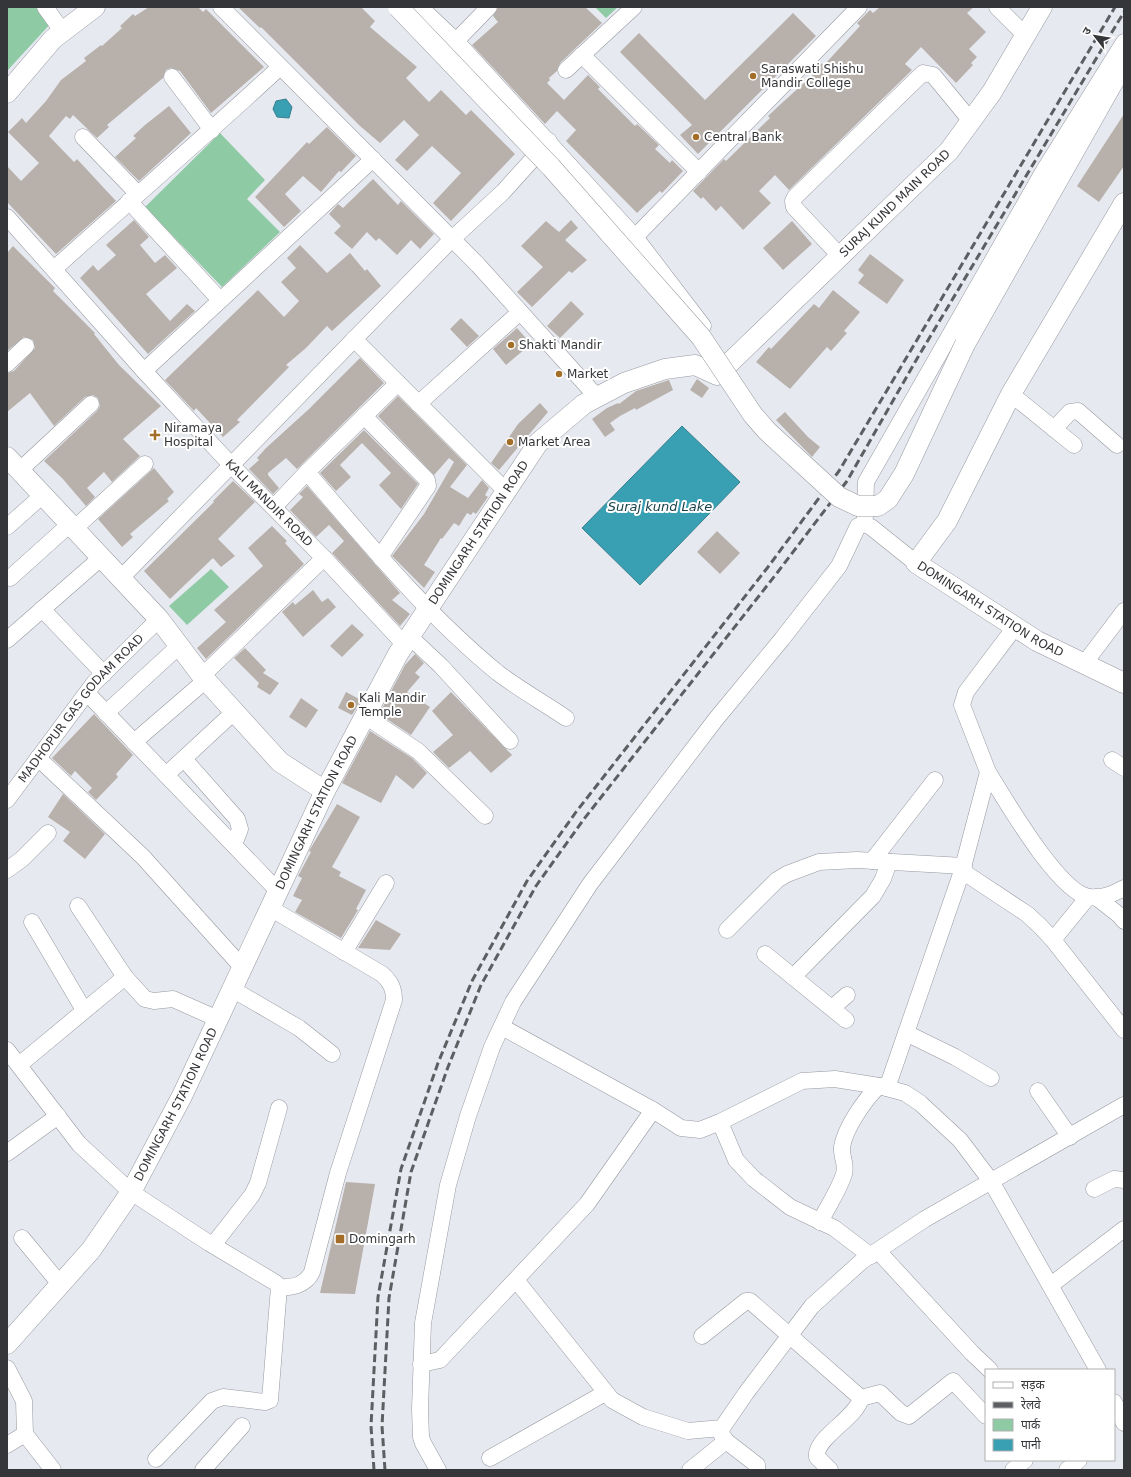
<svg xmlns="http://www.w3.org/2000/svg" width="1131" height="1477" viewBox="0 0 1131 1477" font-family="'DejaVu Sans','Noto Sans Devanagari',sans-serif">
<rect width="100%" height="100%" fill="#e7e9f1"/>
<path fill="#8ecba5" d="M7,7H40L53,21L7,71Z
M595,7H618L606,18Z
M220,133L265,180L247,199L280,232L222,287L145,207Z
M211,569L229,587L187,625L169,606Z"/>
<path fill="#399fb3" stroke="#38808e" d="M286,99L292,107L289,118L277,117L273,109L276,101Z
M682,426L740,482L640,585L582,528Z"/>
<path fill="#b8b1ab" d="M149,7H198L203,12L206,9L264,67L211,113L180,71L171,68L166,70L163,78L107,125L109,127L97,138L73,115L70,119L66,116L49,136L74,162L77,159L116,201L56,254L7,202V166L21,181L39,163L8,132L22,118L26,123L46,101L61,80L86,61L84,58L101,45L102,46L122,28L120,26L133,14L135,16Z
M238,7H361L375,21L370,27L417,67L406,78L429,102L441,90L466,115L471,110L515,154L451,221L433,203L461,173L432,146L407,171L395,160L419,135L404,120L380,143L360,126L261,27L260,28Z
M498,7H585L602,23L560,63L557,71L549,78L550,80L547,83L564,100L588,75L600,87L598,89L635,126L637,124L659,145L655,149L670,163L672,160L683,171L662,193L660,191L637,213L566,141L576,130L557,111L545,124L472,45L498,22L493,16Z
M880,7H974L967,13L986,32L969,49L977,57L971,63L973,65L956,83L921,47L905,64L912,70L789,190L775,175L759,191L771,203L743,230L721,206L716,211L703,197L701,199L693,191L724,159L726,161L770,118L768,116L783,102L815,73L812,69L819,62L824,65L860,26L857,23L870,10L873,13Z
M793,13L816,36L698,154L680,135L692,125L620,52L639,33L705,100Z
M169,106L191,133L139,181L115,157L136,138L133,136L145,125Z
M1124,114V166L1099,202L1077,186Z
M327,127L356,156L341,172L339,171L321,192L303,176L285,194L301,211L284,227L255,197L307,142L309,144Z
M373,179L398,205L401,201L434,234L420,249L411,240L397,255L379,238L376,241L367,232L352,249L334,233L341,226L329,214L338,204L343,208Z
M134,220L149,237L140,245L155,263L165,255L177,268L146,294L170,321L187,304L195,311L148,354L80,278L93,265L98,271L116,255L106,245Z
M571,220L578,228L565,240L587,260L572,273L569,271L532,307L517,292L543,267L521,246L546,221L559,232Z
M792,221L812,244L783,270L763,248Z
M300,245L327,273L350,253L365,271L367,269L381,286L332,331L327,326L306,348L286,365L289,367L237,420L240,422L223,437L196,408L194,411L165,380L258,290L284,317L299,301L281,282L296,268L287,258Z
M13,246L55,288L53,291L95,333L94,334L119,365L161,406L123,439L140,456L112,482L104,472L87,488L95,497L86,506L62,478L44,461L97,411L100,406L98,398L93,395L85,397L54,426L30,393L7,412V373L14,371L35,348L33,340L24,337L7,351V253Z
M870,254L904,280L887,304L858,283L864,275L858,270Z
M833,290L860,312L844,331L847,333L831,351L827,347L790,389L756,362L769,347L771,349L814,304L819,308Z
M571,301L584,314L560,338L547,326Z
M461,318L479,336L467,347L450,329Z
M517,328L531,344L506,365L493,349Z
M360,358L384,383L297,469L286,458L268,473V475L279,488L273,494L249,469L259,460L257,458L266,448L309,409Z
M697,379L709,388L702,398L690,390Z
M669,380L673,390L636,410L635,408L620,416L610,423L615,430L605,437L592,419L607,408L618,403L619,404L636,391Z
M398,396L467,465L450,487L468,498L482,480L489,488L485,495L488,497L476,514L473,512L471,515L467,513L459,526L454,523L442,539L441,538L424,565L435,572L424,588L392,556L424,514L454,462L449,458L434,475L378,416Z
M540,403L548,412L499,470L491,463L518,424Z
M785,412L808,437L820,447L812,457L776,420Z
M364,430L418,484L401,509L379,485L391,473L362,443L340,465L351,477L336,491L320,473Z
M154,468L174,492L167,499L169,501L130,534L133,537L122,547L98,519Z
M233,481L255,502L218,539L235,556L221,567L213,558L170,599L144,571L214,502L213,501Z
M307,486L400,593L392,600L410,614L400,626L332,553L344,541L329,525L316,537L290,510L303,497L299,494Z
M272,526L287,541L285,543L304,564L206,659L197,648L226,622L214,610L263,566L248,548Z
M717,531L740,553L720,574L697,552Z
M313,590L322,602L328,598L336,607L303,637L282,612L293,602L295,605Z
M352,624L364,635L342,657L330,646Z
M245,648L266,670L263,673L279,683L270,695L257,687L259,683L234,658Z
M415,654L424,663L415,673L420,677L407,692L430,707L411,735L379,714L405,665Z
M346,692L361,700L352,715L338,708Z
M451,692L512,755L491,773L470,751L449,768L433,752L453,735L432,711Z
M301,698L318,710L306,728L289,717Z
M94,714L133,755L116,774L118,777L96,800L88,792L92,788L75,771L71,776L52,758Z
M370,731L412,758L427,773L413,789L396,775L381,803L342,783Z
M63,794L105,834L85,859L63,841L70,832L48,817Z
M337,804L360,817L332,867L341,872L339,876L366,890L356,909L358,910L341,938L295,912L302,900L293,896L302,878L298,876L311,852L309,851Z
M376,920L401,934L390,950L358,948Z
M346,1182L375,1184L355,1294L320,1293Z"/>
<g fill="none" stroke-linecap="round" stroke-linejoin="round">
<g stroke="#9799a0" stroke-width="17">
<g id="minor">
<path d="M45,7L63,32"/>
<path d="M221,7L478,265L597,397"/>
<path d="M420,7L456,41L635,237L703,326"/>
<path d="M997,7L1025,35"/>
<path d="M456,41L489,7"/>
<path d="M582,55L699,172"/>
<path d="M566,70L634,7"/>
<path d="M172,77L212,130"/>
<path d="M83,137L137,193"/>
<path d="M129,201L220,300"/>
<path id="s1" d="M7,217L144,371L231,465L324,558L404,644"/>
<path d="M635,237L859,7"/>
<path d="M840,256L794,207L793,201L795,197L923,73L933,75L971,121"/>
<path d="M54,269C129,201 206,136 280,67"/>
<path d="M354,339L506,491"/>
<path d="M7,364L26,346"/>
<path d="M144,371L373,159"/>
<path d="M1011,394L1074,445"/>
<path d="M418,404L520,312"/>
<path d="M364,416L427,480L428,486L380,557"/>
<path d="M1054,429L1070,412L1078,411L1117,445"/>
<path d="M20,470L91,404"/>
<path d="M307,472C367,542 426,614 498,673C519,689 544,703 566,718"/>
<path d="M274,507L307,472L398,383"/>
<path d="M865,517L866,482L1043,172L1124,42"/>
<path d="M864,524L871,527L916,563"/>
<path d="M7,527L43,495"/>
<path d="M75,528L145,464"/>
<path d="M10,578L70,524"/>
<path d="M121,578L452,239L503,192L549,141"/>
<path d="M42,609L104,674"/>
<path d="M409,636L441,666L510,741"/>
<path d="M7,640L102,557"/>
<path d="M1084,664L1124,611"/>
<path d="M202,676L324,558"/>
<path d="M87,693L278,891"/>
<path d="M106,713L179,646"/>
<path d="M365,716L418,751L485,816"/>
<path d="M134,742L206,680"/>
<path d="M38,758L143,857L242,967"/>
<path d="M184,759L237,819L240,829L234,845"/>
<path d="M1112,760L1124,768"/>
<path d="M988,772C1005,799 1058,892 1089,897C1102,899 1113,894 1124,888"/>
<path d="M166,775L234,712"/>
<path id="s2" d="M7,800L94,683L159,619"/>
<path d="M872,861L935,780"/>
<path d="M7,870L22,859L48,833"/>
<path d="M962,871L1027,914L1040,926L1053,940L1124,1030"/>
<path d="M1096,897L1119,915L1124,921"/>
<path d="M270,908L382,974C391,982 394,989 394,1000L338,1173L312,1272C306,1285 292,1288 279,1287"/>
<path d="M32,922L84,1010"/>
<path d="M727,930L777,880L787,874L819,862L857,860L964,866"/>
<path d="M1053,940L1088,897"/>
<path d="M344,952L386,883"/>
<path d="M765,954L846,1020"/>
<path d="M125,977L145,999L154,1001L173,999L218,1019"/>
<path d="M793,977L873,896L883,879L889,862"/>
<path d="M232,989L299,1028L332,1054"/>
<path d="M832,1008L847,995"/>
<path d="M502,1027L653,1110L681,1128L700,1130L720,1122L802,1081L835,1079L879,1086L905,1093L920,1103L960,1140L991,1181L1098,1370"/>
<path d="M906,1033L955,1057L991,1078"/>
<path d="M7,1050L79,1144L131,1192L209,1243L276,1283L279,1287L270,1400L265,1402L223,1397L212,1401L156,1459"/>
<path d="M19,1065L125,977L78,906"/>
<path d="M887,1088L962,871L988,772L962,705L966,692L1015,627"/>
<path d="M1038,1091L1070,1137"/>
<path d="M720,1122L736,1160L754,1179L790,1207L834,1228L871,1256"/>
<path d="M7,1153L58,1116"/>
<path d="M1094,1189L1114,1179L1124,1180"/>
<path d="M820,1222C828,1206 839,1190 844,1174C847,1164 841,1157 842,1147C845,1128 865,1099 879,1086"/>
<path d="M22,1238L60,1284"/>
<path d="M213,1245L252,1195L258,1183L279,1108"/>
<path d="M878,1251L972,1353L990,1370"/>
<path d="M516,1280L612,1400L643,1417L688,1431L722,1428L746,1393L812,1306L862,1261L925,1219L1124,1105"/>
<path d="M1051,1285L1124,1229"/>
<path d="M702,1336L746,1301H750L861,1398C857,1418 814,1438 817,1457L830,1470"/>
<path d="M421,1364L440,1360L587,1204L653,1110"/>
<path d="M7,1368L24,1401L25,1434L53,1470"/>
<path d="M861,1398L880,1393L901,1413L909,1416L953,1381L986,1416"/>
<path d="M1114,1402L1124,1423"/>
<path d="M718,1429L726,1441L757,1465V1470"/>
<path d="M7,1445L25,1434"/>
<path d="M490,1458L605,1393"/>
<path d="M203,1470L242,1426"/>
<path d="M438,1470L423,1443L421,1437L420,1409L423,1323L448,1185L468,1116L492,1047L513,1002L590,884L716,719L782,639L839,566L858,526L864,524"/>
<path d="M690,1470L726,1441"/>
<path d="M1013,1470L1025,1460"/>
<path d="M1067,1470L1079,1460"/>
</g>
</g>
<g stroke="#9799a0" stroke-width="21">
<g id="tertiary">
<path d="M7,93L53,39L95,7"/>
<path id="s3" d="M1124,203L1011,394L947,521L916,563L1037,641L1124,683"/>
<path d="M965,344L1124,63"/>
<path d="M7,457L159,619L202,676L280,762L325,791"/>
<path id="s4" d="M7,1344L91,1250L131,1192L182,1096L325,791L398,654L538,443L584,404L624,383L665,369L695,365L717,375L949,151L992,92L1042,7"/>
</g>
</g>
<use href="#minor" stroke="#fff" stroke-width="16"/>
<use href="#tertiary" stroke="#fff" stroke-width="20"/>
<path stroke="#5d5e62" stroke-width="3" stroke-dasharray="8 4" stroke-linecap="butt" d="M374,1470L371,1426L378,1297L401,1169L438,1063L472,981L527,881L576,812L768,567L839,471L1115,7
M385,1470L382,1426L389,1298L411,1172L448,1067L481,985L536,886L584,819L777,573L847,481L918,357L1124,12"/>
<g stroke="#9799a0" stroke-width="21" stroke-linecap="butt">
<path id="tertiary-bridge" d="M398,7L551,167L701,337L753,415L767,431L839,497L858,506H878L888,499L904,474L965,344"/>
</g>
<use href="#tertiary-bridge" stroke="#fff" stroke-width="20"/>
</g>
<g fill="#a36f28" stroke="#fff" stroke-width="1.5">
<circle cx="753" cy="76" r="4"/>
<circle cx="696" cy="137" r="4"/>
<circle cx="511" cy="345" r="4"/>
<circle cx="559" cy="374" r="4"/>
<path d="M153 429h4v4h4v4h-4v4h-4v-4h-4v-4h4z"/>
<circle cx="510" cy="442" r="4"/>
<circle cx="351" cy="705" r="4"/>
<rect x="335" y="1234" width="10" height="10" rx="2"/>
</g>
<g text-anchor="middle" stroke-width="4" stroke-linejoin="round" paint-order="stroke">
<g font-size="12" fill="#353639" stroke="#fff" text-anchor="start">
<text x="761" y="73">Saraswati Shishu<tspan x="761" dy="14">Mandir College</tspan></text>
<text x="704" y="141">Central Bank</text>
<text x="519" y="349">Shakti Mandir</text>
<text x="567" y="378">Market</text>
<text x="164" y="432">Niramaya<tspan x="164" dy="14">Hospital</tspan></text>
<text x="518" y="446">Market Area</text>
<text x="359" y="702">Kali Mandir<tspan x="359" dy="14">Temple</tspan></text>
<text x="349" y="1243">Domingarh</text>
</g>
<g font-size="12" fill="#353639" stroke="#fff">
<text dy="4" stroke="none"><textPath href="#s4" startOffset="1501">SURAJ KUND MAIN ROAD</textPath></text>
<text dy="4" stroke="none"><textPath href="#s1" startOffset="388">KALI MANDIR ROAD</textPath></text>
<text dy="4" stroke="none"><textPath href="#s4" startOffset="943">DOMINGARH STATION ROAD</textPath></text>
<text dy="4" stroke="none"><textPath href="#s3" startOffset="504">DOMINGARH STATION ROAD</textPath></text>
<text dy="4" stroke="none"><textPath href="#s2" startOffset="118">MADHOPUR GAS GODAM ROAD</textPath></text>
<text dy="4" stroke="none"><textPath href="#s4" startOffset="619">DOMINGARH STATION ROAD</textPath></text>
<text dy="4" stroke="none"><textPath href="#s4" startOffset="295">DOMINGARH STATION ROAD</textPath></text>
</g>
<g font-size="13" font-style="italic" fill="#16424b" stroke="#fff">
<text x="660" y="511">Suraj kund Lake</text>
</g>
</g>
<rect width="1131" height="1477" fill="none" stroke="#353639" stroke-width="16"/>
<rect x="985" y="1369" width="130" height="92" fill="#ffffff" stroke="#aeafb0"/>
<rect x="993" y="1382" width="20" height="6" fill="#ffffff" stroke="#aeafb0"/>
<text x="1021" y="1389" font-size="12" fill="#353639">सड़क</text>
<rect x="993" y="1402" width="20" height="6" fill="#5d5e62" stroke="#aeafb0"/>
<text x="1021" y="1409" font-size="12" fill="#353639">रेलवे</text>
<rect x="993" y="1419" width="20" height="12" fill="#8ecba5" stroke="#aeafb0"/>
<text x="1021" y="1429" font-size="12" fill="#353639">पार्क</text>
<rect x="993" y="1439" width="20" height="12" fill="#399fb3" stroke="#aeafb0"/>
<text x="1021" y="1449" font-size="12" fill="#353639">पानी</text>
<g transform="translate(1095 36) rotate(301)" stroke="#ffffff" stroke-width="3" paint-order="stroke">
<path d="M0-3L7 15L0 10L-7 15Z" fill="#353639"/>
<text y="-6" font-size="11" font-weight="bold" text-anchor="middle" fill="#353639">उ</text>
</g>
</svg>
